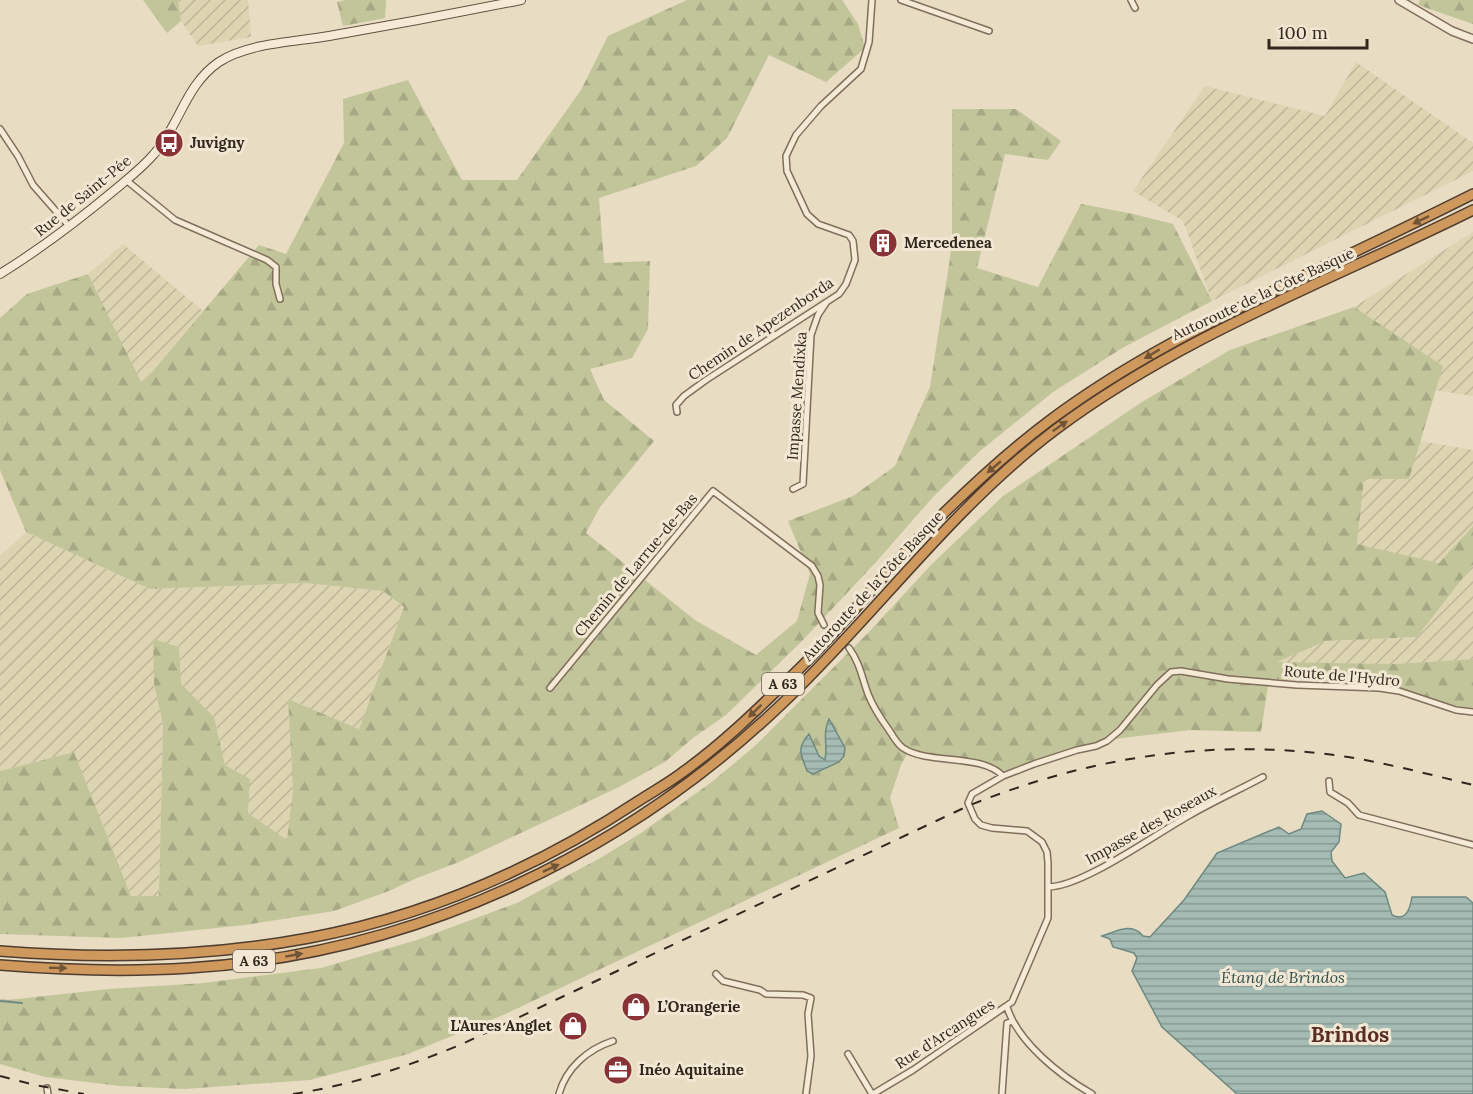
<svg xmlns="http://www.w3.org/2000/svg" width="1473" height="1094" viewBox="0 0 1473 1094" font-family="Lora,serif">
<defs>
<pattern id="farmland-furrows" width="10" height="10" patternUnits="userSpaceOnUse" patternTransform="scale(1.5)"><rect width="10" height="10" fill="#ddd4b2"/><path d="M-1 1l2-2M0 10L10 0M9 11l2-2" fill="none" stroke="#beb699"/></pattern>
<pattern id="forest-firs" width="22" height="20" patternUnits="userSpaceOnUse" patternTransform="scale(1.5)"><rect width="22" height="20" fill="#c1c599"/><path d="M5 1l3.5 6h-7zM16 11l3.5 6h-7z" fill="#a6a983"/></pattern>
<pattern id="water-rules" width="6" height="5" patternUnits="userSpaceOnUse" patternTransform="scale(1.5)"><rect width="6" height="5" fill="#a5bcb4"/><path d="M0 2.5h6" fill="none" stroke="#879992"/></pattern>
</defs>
<rect width="100%" height="100%" fill="#e8dcc3"/>
<path fill="url(#farmland-furrows)" d="M178,0H248L251,37L198,46L181,21Z
M1356,62L1473,143V171L1212,301L1183,221L1133,191L1205,86L1325,116Z
M1473,232V396L1435,390L1442,366L1354,307Z
M123,244L203,311L142,384L88,274Z
M1420,441L1473,450V526L1439,563L1357,545L1364,479L1409,478Z
M26,532L150,589L305,583L383,591L404,607L359,729L288,699L293,790L287,841L248,813L249,779L225,765L214,717L180,684L179,647L154,684L163,724L159,896H131L74,752L0,771V556Z
M1473,565V659L1395,664L1275,663L1326,641L1417,637Z"/>
<path fill="url(#forest-firs)" d="M143,0H178L181,21L167,33Z
M346,0H386L385,18L343,26L337,2Z
M687,0H842L858,24L865,48L826,82L769,55L727,138L696,166L599,198L604,263L650,261L648,329L632,358L590,369L604,400L654,441L600,507L586,533L695,620L756,655L797,621L810,574L788,521L853,496L895,466L930,387L952,245V109H1016L1061,141L1048,160L1005,154L977,268L1038,287L1081,204L1133,214L1173,224L1212,301L1124,347L1053,392L980,451L933,497L877,561L803,640L726,715L693,738L665,762L617,788L459,862L417,878L389,891L334,911L245,925L121,938L0,934V771L74,752L131,896H159L163,724L154,684L153,639L179,647L181,684L214,717L225,765L250,779L248,813L287,840L293,790L288,699L359,729L404,607L383,591L305,583L150,589L26,532L0,470V318L27,294L88,274L142,384L259,245L286,254L344,143L343,99L408,80L462,180H517L581,90L608,36Z
M1420,0H1473V24L1418,5Z
M1354,307L1443,366L1409,479H1364L1357,544L1439,563L1473,526V565L1417,637L1326,641L1277,662L1395,664L1473,659V708C1448,707 1425,694 1401,689C1358,681 1313,681 1269,679L1261,732L1191,730L1105,740L1008,771L948,756L909,750L901,765L890,798L899,828L503,1015L408,1054L310,1080L184,1089L120,1086L45,1077L0,1064V999L8,1000L109,989L204,983L321,968L417,940L517,903L602,857L641,833L713,781L756,745L868,633L931,565L1003,496L1142,402L1230,350Z"/>
<path fill="url(#water-rules)" stroke="#6d8981" stroke-width="1.5" d="M829,719L845,748L844,756L839,762L813,774L807,771C801,754 796,749 809,734L819,756L825,760C828,745 822,734 829,719Z
M1322,811L1341,824L1339,842L1331,852L1332,861L1345,878L1364,873L1385,892L1392,915C1406,922 1410,909 1412,897H1466L1473,903V1094H1237L1162,1027L1132,971L1137,958L1134,953L1113,947L1110,939L1102,936C1117,931 1132,922 1143,936L1150,937L1184,900L1217,853L1279,827L1289,834L1301,829L1307,814Z"/>
<g fill="none" stroke-linecap="round" stroke-linejoin="round">
<path stroke="#6d8981" stroke-width="2" d="M0,1001L22,1003"/>
<path stroke="#c4b8a2" stroke-width="5" stroke-dasharray="5 2.5" stroke-linecap="butt" d="M824,625L849,648"/>
<g stroke="#816e5c" stroke-width="8">
<path id="minor" d="M901,0L989,31
M1131,0L1135,8
M0,129L18,156L33,185L69,226
M126,180L175,220L267,260L276,267V284L280,299
M677,412L676,405L684,396L706,380L839,294L846,284L855,260L853,241L849,235L818,224L807,214L787,171L786,156L796,135L821,106L861,69L869,42L872,0
M793,489L803,484L811,335L818,315L826,303
M849,648C860,663 862,678 868,694C873,707 881,719 889,730C893,736 897,744 903,748C928,765 981,753 1003,776
M550,688L713,491L812,566L818,576L820,585L818,613L824,625
M1329,781L1330,792L1348,803L1359,815L1473,845
M1048,887C1083,887 1157,833 1190,815C1214,801 1239,790 1263,777
M716,974L723,981L760,990L766,994L803,995L811,998L808,1014L811,1056L806,1094
M1007,1007C1018,1043 1061,1076 1092,1094
M848,1054L872,1094
M47,1088L48,1094
M559,1094C566,1068 588,1049 613,1041
M873,1094L913,1070L1012,1002L1048,918V863L1047,852L1042,842L1027,831L992,828L981,825L975,819L968,803L972,794L1003,776L1034,764L1077,750L1096,746L1107,741L1120,730L1157,685L1171,672L1181,671L1228,679L1297,685L1379,688L1399,691L1456,710L1473,712
M1002,1094L1007,1023L1013,1021"/>
</g>
<g stroke="#816e5c" stroke-width="10">
<path id="tertiary" d="M1399,0L1452,31L1473,39"/>
</g>
<g stroke="#62503f" stroke-width="10">
<path id="secondary" d="M0,274C42,248 80,219 117,188C130,177 143,167 154,154C180,125 185,85 219,62C247,43 295,42 329,36C393,25 457,13 521,0"/>
</g>
<g stroke="#4f3d30" stroke-width="12">
<path id="motorway" d="M0,951C102,959 207,957 309,938C427,916 540,866 640,800C654,791 670,782 683,772C725,742 762,705 799,669C840,629 875,584 915,542C957,499 1001,457 1049,421C1130,360 1220,317 1310,273C1365,247 1419,221 1473,194
M0,965C62,970 127,972 189,968C415,954 627,854 788,698C879,610 954,506 1055,430C1182,335 1332,280 1473,210"/>
</g>
<use href="#minor" stroke="#f4ead5" stroke-width="5"/>
<use href="#tertiary" stroke="#f4ead5" stroke-width="7"/>
<use href="#secondary" stroke="#f4ead5" stroke-width="8"/>
<use href="#motorway" stroke="#cf995d" stroke-width="9"/>
<path stroke="#32271e" stroke-width="2" stroke-dasharray="10 10" stroke-linecap="butt" d="M0,1076L35,1085L84,1094
M293,1094C352,1085 407,1067 462,1044L968,806C1091,756 1216,737 1348,757C1390,764 1432,775 1473,785"/>
</g>
<defs><path id="oneway-solid" d="M-6-.8H1V-3.2L6.5 0L1 3.2V.8H-6Z" transform="scale(1.5)"/></defs>
<g fill="#715537">
<use href="#oneway-solid" transform="translate(1421 220) rotate(154)"/>
<use href="#oneway-solid" transform="translate(1152 354) rotate(149)"/>
<use href="#oneway-solid" transform="translate(1060 426) rotate(-35)"/>
<use href="#oneway-solid" transform="translate(994 467) rotate(140)"/>
<use href="#oneway-solid" transform="translate(755 711) rotate(136)"/>
<use href="#oneway-solid" transform="translate(551 868) rotate(-25)"/>
<use href="#oneway-solid" transform="translate(294 955) rotate(-10)"/>
<use href="#oneway-solid" transform="translate(58 968) rotate(2)"/>
</g>
<defs>
<g id="bus-disc" transform="scale(1.5)"><circle r="9.5" fill="#893337" stroke="#f1e7d2"/><path d="M-5-6H5V4H4V6H2V4H-2V6H-4V4H-5ZM-3.5-4V0h7V-4ZM-3.5 1.2v1.5H-2V1.2ZM2 1.2v1.5H3.5V1.2Z" fill="#fff"/></g>
<g id="building-disc" transform="scale(1.5)"><circle r="9.5" fill="#893337" stroke="#f1e7d2"/><path d="M-4-6H4V6H1V3H-1V6H-4ZM-2.5-4.3h1.7v1.8h-1.7ZM.8-4.3h1.7v1.8H.8ZM-2.5-1h1.7V.8h-1.7ZM.8-1h1.7V.8H.8Z" fill="#fff"/></g>
<g id="shop-disc" transform="scale(1.5)"><circle r="9.5" fill="#893337" stroke="#f1e7d2"/><path d="M-5-2.5h2.3a2.7 3.5 0 0 1 5.4 0H5L5.5 6h-11ZM-1.5-2.5h3a1.5 2.3 0 0 0-3 0Z" fill="#fff"/></g>
<g id="office-disc" transform="scale(1.5)"><circle r="9.5" fill="#893337" stroke="#f1e7d2"/><path d="M-6-3h4V-5.5h4V-3h4V5H-6ZM-1-4.5V-3h2v-1.5ZM-6 0V1H6V0Z" fill="#fff"/></g>
</defs>
<g fill-rule="evenodd">
<use href="#bus-disc" x="169" y="143"/>
<use href="#building-disc" x="883" y="243"/>
<use href="#shop-disc" x="636" y="1007"/>
<use href="#shop-disc" x="573" y="1026"/>
<use href="#office-disc" x="618" y="1070"/>
</g>
<g text-anchor="middle" stroke-width="6" stroke-linejoin="round" paint-order="stroke">
<g fill="#f1e7d2" stroke="#6b6154" stroke-width="1.5">
<rect x="762" y="673" width="42" height="22" rx="4.5"/>
<rect x="233" y="950" width="42" height="22" rx="4.5"/>
</g>
<g font-size="14" font-weight="bold" fill="#32271e">
<text x="783" y="689">A 63</text>
<text x="254" y="966">A 63</text>
</g>
<g font-size="15" font-weight="bold" fill="#32271e" stroke="#f1e7d2" text-anchor="start">
<text x="190" y="148">Juvigny</text>
<text x="904" y="248">Mercedenea</text>
<text x="657" y="1012">L’Orangerie</text>
<text x="552" y="1031" text-anchor="end">L'Aures Anglet</text>
<text x="639" y="1075">Inéo Aquitaine</text>
</g>
<g font-size="15" fill="#32271e" stroke="#f1e7d2">
<text transform="translate(83 196) rotate(-39)" y="5">Rue de Saint-Pée</text>
<text transform="translate(1263 294) rotate(-25)" y="5">Autoroute de la Côte Basque</text>
<text transform="translate(761 329) rotate(-34)" y="5">Chemin de Apezenborda</text>
<text transform="translate(797 396) rotate(-86)" y="5">Impasse Mendixka</text>
<text transform="translate(636 565) rotate(-50)" y="5">Chemin de Larrue-de-Bas</text>
<text transform="translate(873 586) rotate(-47)" y="5">Autoroute de la Côte Basque</text>
<text transform="translate(1342 676) rotate(5)" y="5">Route de l'Hydro</text>
<text transform="translate(1151 825) rotate(-29)" y="5">Impasse des Roseaux</text>
<text transform="translate(945 1034) rotate(-33)" y="5">Rue d'Arcangues</text>
</g>
<g font-size="16" font-style="italic" fill="#2f504d" stroke="#f1e7d2">
<text x="1283" y="983">Étang de Brindos</text>
</g>
<g font-size="21" font-weight="bold" fill="#5a2c23" stroke="#f1e7d2">
<text x="1350" y="1042">Brindos</text>
</g>
</g>
<path d="M1269 39v9h98v-9" fill="none" stroke="#32271e" stroke-width="3"/>
<text x="1278" y="39" font-size="18" fill="#32271e" stroke="#f1e7d2" stroke-width="4.5" paint-order="stroke">100 m</text>
</svg>
